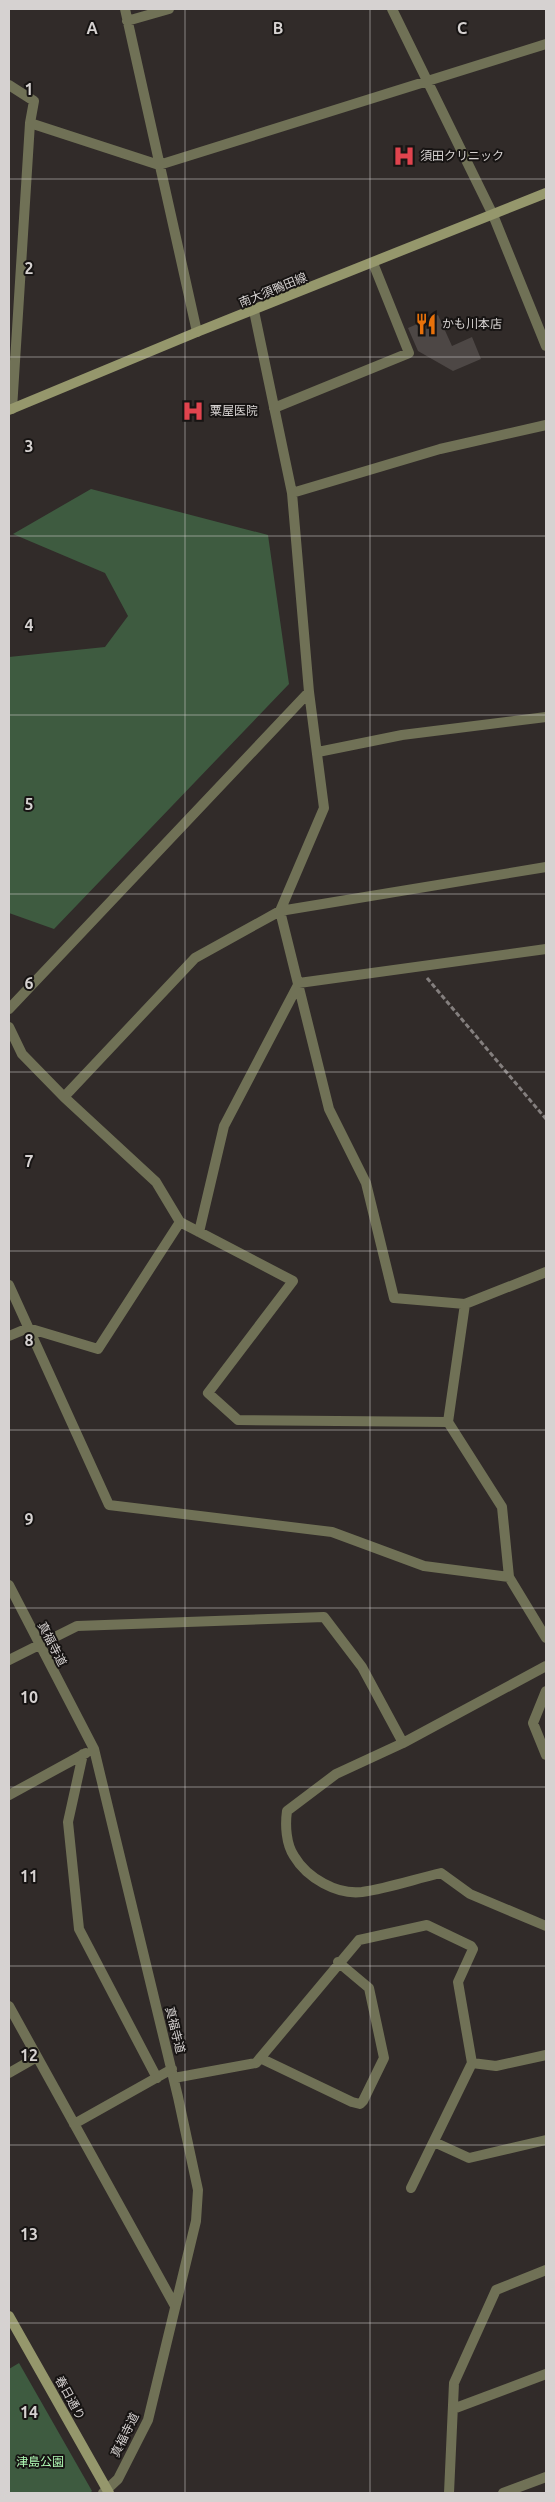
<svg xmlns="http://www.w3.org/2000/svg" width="555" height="2502" viewBox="0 0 555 2502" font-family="Ubuntu,'Noto Sans JP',sans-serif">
<rect width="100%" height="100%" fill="#312b29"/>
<path fill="#3e5b40" d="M91,489L268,535L289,684L54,929L9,913V657L105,647L128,616L105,573L13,534Z
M19,2363L92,2491L90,2493H9V2369Z"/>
<path fill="#4d4745" d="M438,315L452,346L472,337L481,359L453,371L418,351L408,328Z"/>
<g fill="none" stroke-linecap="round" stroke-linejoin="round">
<path stroke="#847f7e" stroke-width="3" stroke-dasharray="5 2.5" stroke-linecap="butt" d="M427,978L546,1119"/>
<path stroke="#707156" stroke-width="10" d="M125,9L197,332
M392,9L493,215L546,346
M127,21L169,9
M9,85L34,101L30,123L12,409
M30,123L159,165L546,44
M254,311L292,493L309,692L324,808L280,911L329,1109L366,1183L394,1298L465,1304L546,1272
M274,408L409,353L373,263
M292,493L440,449L546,425
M318,752L402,735L546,717
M9,1009L309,692
M9,1027L22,1054L64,1097L156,1182L180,1222L98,1349L28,1328L9,1336
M64,1097L195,958L280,911L546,867
M180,1222L293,1281L208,1393L238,1420L448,1422L502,1507L509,1577L546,1638
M199,1232L224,1126L299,983L546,949
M9,1285L109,1505L332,1532L424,1566L509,1577
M448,1422L465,1304
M9,1585L94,1749L178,2097L198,2190L196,2221L148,2420L118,2479L103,2493
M9,1660L77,1626L324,1617L362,1667L403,1743L546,1666
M546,1691L533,1723L546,1755
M403,1743L336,1774L287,1811C285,1825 286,1844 294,1856C307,1878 337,1895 362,1892C389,1888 415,1879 441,1873L470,1894L546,1926
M83,1754L68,1822L79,1929L157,2078
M9,1795L86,1753
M9,2006L175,2306
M260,2058L352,2102L360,2104L363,2101L384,2058L369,1988L338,1962
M472,2063L496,2066L546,2055
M9,2073L37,2057
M174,2078L256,2063L359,1940L427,1925L471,1946L473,1949L458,1982L472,2063L411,2188
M74,2124L172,2069
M434,2142L469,2158L546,2140
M453,2409L546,2374
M449,2493L454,2383L496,2290L546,2270
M503,2493L546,2477"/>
<path stroke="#95976c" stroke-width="10" d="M9,410L197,332L546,193
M9,2316L109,2493"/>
</g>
<path fill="none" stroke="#d6d2d1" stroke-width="1" stroke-opacity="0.55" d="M185,9V2493M370,9V2493M9,179H546M9,357H546M9,536H546M9,715H546M9,894H546M9,1072H546M9,1251H546M9,1430H546M9,1608H546M9,1787H546M9,1966H546M9,2145H546M9,2323H546"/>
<defs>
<g id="hospital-bare" transform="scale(1.725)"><path d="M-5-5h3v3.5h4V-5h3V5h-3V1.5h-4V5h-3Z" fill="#e0444e" stroke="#171413" stroke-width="2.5" paint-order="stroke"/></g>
<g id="restaurant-bare" transform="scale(1.725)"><path d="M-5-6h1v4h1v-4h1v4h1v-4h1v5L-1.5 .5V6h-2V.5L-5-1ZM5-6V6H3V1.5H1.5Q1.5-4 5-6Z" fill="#e8710a" stroke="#171413" stroke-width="2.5" paint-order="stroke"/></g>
</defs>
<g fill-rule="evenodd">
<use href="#hospital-bare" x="404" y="156"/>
<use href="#restaurant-bare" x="426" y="324"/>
<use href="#hospital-bare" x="193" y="411"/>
</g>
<g text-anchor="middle" stroke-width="4" stroke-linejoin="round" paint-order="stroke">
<g font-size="12" fill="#d6d2d1" stroke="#171413" text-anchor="start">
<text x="420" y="160">須田クリニック</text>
<text x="442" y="328">かも川本店</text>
<text x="210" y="415">粟屋医院</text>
</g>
<g font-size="12" fill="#d6d2d1" stroke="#171413">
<text transform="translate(273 290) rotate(-22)" y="4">南大須鴨田線</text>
<text transform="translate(52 1644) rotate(63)" y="4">真福寺道</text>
<text transform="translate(175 2030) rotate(76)" y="4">真福寺道</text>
<text transform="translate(70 2398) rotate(61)" y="4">春日通り</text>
<text transform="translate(125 2435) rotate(-64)" y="4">真福寺道</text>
</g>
<g font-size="12" fill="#aff9b4" stroke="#171413">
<text x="40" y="2466">津島公園</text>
</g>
</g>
<g font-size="16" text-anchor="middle" font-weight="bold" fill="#d6d2d1" stroke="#171413" stroke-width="4" stroke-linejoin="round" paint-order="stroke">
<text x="92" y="34">A</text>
<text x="278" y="34">B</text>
<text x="462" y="34">C</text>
<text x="29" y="95">1</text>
<text x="29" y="274">2</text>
<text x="29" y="452">3</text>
<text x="29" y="631">4</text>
<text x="29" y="810">5</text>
<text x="29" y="989">6</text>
<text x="29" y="1167">7</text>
<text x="29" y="1346">8</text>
<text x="29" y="1525">9</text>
<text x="29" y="1703">10</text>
<text x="29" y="1882">11</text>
<text x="29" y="2061">12</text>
<text x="29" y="2240">13</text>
<text x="29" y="2418">14</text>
</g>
<rect width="555" height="2502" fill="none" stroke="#d6d2d1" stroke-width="20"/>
</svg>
